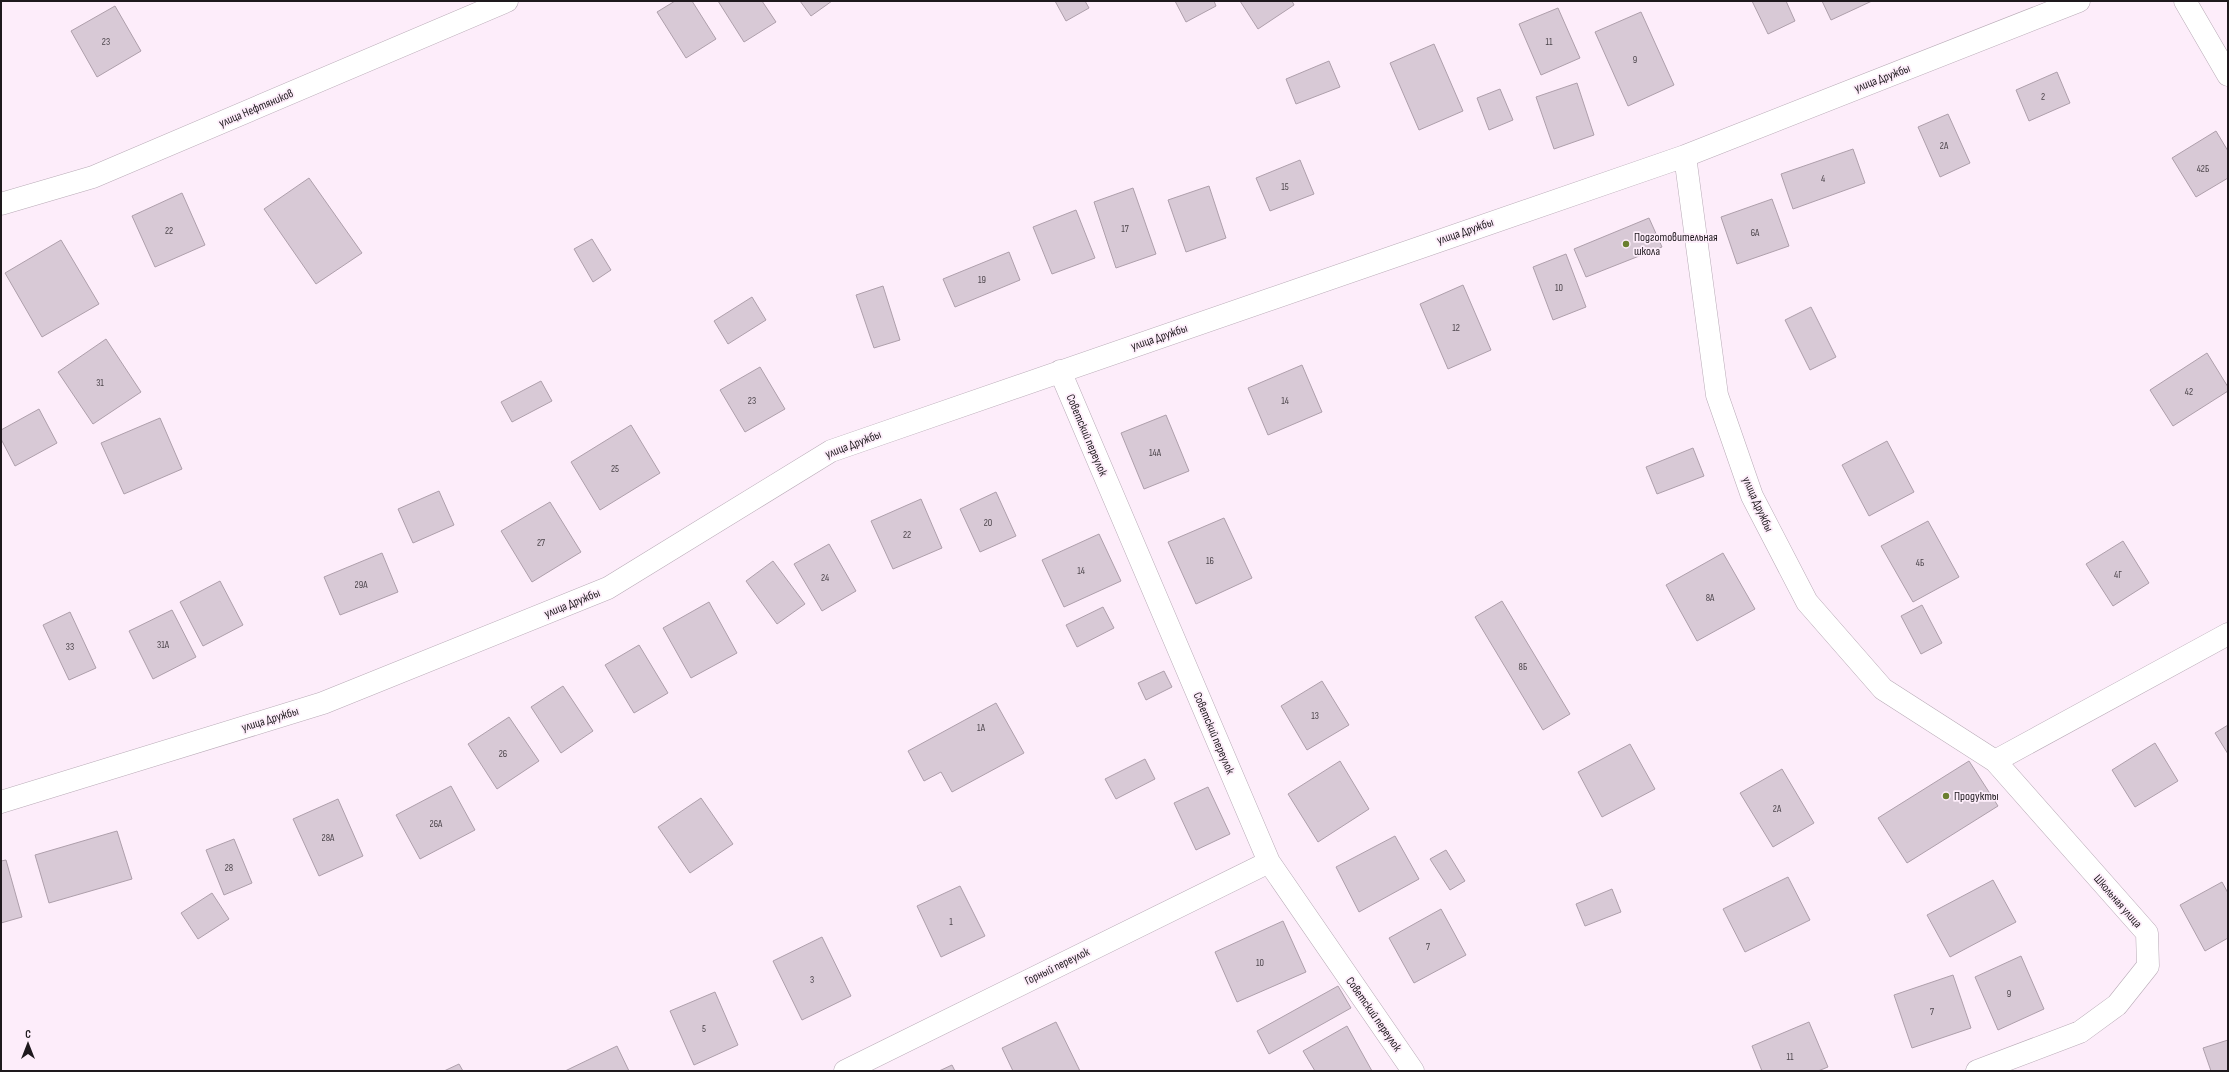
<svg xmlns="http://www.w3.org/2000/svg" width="2229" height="1072" viewBox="0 0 2229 1072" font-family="'Sofia Sans Condensed',sans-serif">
<rect width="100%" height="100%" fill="#fdedfa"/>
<path fill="#d8c9d6" stroke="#ae9fab" d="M675,1H692L716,39L686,58L657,12Z
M718,1H762L776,22L744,42Z
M800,1H832L811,16Z
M1055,1H1085L1089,8L1066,21Z
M1175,1H1214L1216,6L1186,22Z
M1240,1H1292L1294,5L1258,29Z
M1752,1H1786L1795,21L1768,34Z
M1822,1H1872L1831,20Z
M115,6L141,51L97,77L71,31Z
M1558,8L1580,58L1541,75L1519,24Z
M1641,12L1674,85L1628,106L1595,32Z
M1434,44L1463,111L1419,130L1390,63Z
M1329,61L1340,87L1296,104L1286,79Z
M2057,72L2070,103L2029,121L2016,90Z
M1577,83L1594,135L1554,149L1536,97Z
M1500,89L1513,120L1489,130L1477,98Z
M1948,114L1970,163L1940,177L1918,127Z
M2216,131L2228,151V178L2196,197L2172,158Z
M1853,149L1865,183L1793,209L1781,174Z
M1300,160L1314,194L1270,211L1256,178Z
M309,178L362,253L316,284L264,209Z
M1209,186L1226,238L1186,252L1168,200Z
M1133,188L1156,254L1116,268L1094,202Z
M182,193L205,245L155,267L132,216Z
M1772,199L1789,246L1737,264L1721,217Z
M1076,210L1095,258L1052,274L1033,227Z
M1649,218L1662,247L1586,277L1574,249Z
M592,239L611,270L593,282L574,249Z
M61,240L99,304L42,337L5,273Z
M1009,252L1020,280L955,307L943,279Z
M1566,254L1586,307L1553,320L1533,267Z
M1463,285L1491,350L1448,369L1420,304Z
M883,286L900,340L874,348L856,295Z
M752,297L766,320L728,344L714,321Z
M1811,307L1836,357L1810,370L1785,320Z
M106,339L141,392L93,424L58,372Z
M2207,353L2228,387V391L2173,426L2150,390Z
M1302,365L1322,412L1268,435L1248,388Z
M760,367L785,409L745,432L720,390Z
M541,381L552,401L512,422L501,402Z
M39,409L57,443L15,466L1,439V430Z
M1166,415L1189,471L1144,489L1121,433Z
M160,418L182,469L124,494L101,443Z
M631,425L660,473L600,510L571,462Z
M1887,441L1914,492L1869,516L1842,465Z
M1693,448L1704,476L1657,494L1646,467Z
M439,491L454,525L413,543L398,509Z
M996,492L1016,536L980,552L960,509Z
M921,499L942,548L893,569L871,521Z
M550,502L581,552L532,582L501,531Z
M1224,518L1252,578L1196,604L1168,542Z
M1928,521L1959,577L1913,602L1881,546Z
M1099,534L1121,581L1064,607L1042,560Z
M2123,541L2149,583L2113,606L2086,564Z
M829,544L856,591L822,611L794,564Z
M382,553L398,592L340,615L324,577Z
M1723,553L1755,609L1697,641L1666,585Z
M773,561L805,604L777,624L746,581Z
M220,581L243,625L203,646L180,602Z
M1502,601L1570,714L1543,730L1475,617Z
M709,602L737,653L691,678L663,628Z
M1922,605L1942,643L1921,654L1901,616Z
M1103,607L1114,628L1077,647L1066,625Z
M172,610L196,657L153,679L129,631Z
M70,612L96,668L69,680L43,625Z
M639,645L668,693L634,713L605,665Z
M1164,671L1172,687L1146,700L1138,683Z
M1322,681L1349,725L1307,750L1281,706Z
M563,686L593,731L561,753L531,707Z
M996,703L1024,753L952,792L941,772L924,781L908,751Z
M509,717L539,761L497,789L468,744Z
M2228,725V754L2215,733Z
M2155,743L2178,781L2135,807L2112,770Z
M1630,744L1655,789L1602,817L1578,772Z
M1145,759L1155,779L1116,799L1105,779Z
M1340,761L1369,809L1318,842L1288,794Z
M1969,761L1998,806L1907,863L1878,818Z
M1782,769L1814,823L1773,847L1740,793Z
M451,786L475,830L420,859L396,815Z
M1208,787L1230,834L1196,850L1174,803Z
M701,798L733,844L690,873L658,827Z
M338,799L363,856L319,876L293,819Z
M117,831L132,879L49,903L35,855Z
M1395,836L1419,879L1359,912L1336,867Z
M234,839L252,883L224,895L206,850Z
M1446,850L1465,881L1450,890L1430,859Z
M6,860L22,917L1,923V861Z
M1788,877L1810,920L1745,952L1723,909Z
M1993,880L2016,922L1950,957L1927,915Z
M2222,882L2228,893V938L2205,951L2180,905Z
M960,886L985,936L941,957L917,906Z
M1612,889L1621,912L1585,926L1576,904Z
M212,893L229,919L198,939L181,913Z
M1441,909L1466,955L1414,983L1389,938Z
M1283,921L1306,972L1237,1002L1215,952Z
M822,937L851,996L802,1020L773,961Z
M2021,956L2044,1009L1998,1030L1975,977Z
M1953,975L1971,1028L1912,1048L1894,995Z
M1338,986L1351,1008L1269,1054L1257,1031Z
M715,992L738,1045L694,1065L670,1011Z
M1056,1022L1080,1071H1013L1002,1048Z
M1809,1022L1828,1067L1818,1071H1762L1752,1046Z
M1347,1026L1372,1071H1315L1303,1051Z
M2228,1040V1071H2211L2203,1048Z
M617,1046L629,1071H565Z
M459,1064L463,1071H444Z
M952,1065L955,1071H939Z"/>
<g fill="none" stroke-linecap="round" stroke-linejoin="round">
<g stroke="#b8aab6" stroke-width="23">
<path id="street" d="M2185,1L2228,75
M1685,156L1717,395L1752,496L1807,602L1883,689L1995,761L2147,933L2148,966L2117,1005L2080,1032L1977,1071
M1,204L93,177L507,1
M1060,371L1269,862L1413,1071
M1995,761L2228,634
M1,802L323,703L608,588L831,451L1685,156L2079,1
M845,1071L1269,862"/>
</g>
<use href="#street" stroke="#fff" stroke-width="22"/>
</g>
<g fill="#6a7f2f" stroke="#fdedfa" stroke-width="1.5">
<circle cx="1626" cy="244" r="4"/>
<circle cx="1946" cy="796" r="4"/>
</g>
<g text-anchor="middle" stroke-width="3.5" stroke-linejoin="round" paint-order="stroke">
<g font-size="10" fill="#4c454b">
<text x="106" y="45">23</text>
<text x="1549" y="45">11</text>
<text x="1635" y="63">9</text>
<text x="2043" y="100">2</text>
<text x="1944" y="149">2А</text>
<text x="2203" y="172">42Б</text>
<text x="1823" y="182">4</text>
<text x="1285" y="190">15</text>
<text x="1125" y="232">17</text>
<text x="169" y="234">22</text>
<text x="1755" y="236">6А</text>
<text x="982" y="283">19</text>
<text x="1559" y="291">10</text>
<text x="1456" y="331">12</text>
<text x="100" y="386">31</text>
<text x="2189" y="395">42</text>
<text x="752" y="404">23</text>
<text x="1285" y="404">14</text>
<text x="1155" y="456">14А</text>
<text x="615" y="472">25</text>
<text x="988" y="526">20</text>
<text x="907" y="538">22</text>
<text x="541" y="546">27</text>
<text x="1210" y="564">16</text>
<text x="1920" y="566">4Б</text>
<text x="1081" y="574">14</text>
<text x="2118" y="578">4Г</text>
<text x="825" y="581">24</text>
<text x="361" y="588">29А</text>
<text x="1710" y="601">8А</text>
<text x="163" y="648">31А</text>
<text x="70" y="650">33</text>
<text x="1523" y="670">8Б</text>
<text x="1315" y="719">13</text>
<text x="981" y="731">1А</text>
<text x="503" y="757">26</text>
<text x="1777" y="812">2А</text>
<text x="436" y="827">26А</text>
<text x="328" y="841">28А</text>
<text x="229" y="871">28</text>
<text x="951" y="925">1</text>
<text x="1428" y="950">7</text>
<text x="1260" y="966">10</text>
<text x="812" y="983">3</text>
<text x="2009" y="997">9</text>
<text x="1932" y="1015">7</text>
<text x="704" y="1032">5</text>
<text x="1790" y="1060">11</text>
</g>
<g font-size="12" fill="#1e191d" stroke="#fdedfa">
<text transform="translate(1882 78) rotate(-21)" y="4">улица Дружбы</text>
<text transform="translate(256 108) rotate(-23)" y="4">улица Нефтяников</text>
<text transform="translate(1465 231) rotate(-19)" y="4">улица Дружбы</text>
<text transform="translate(1159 337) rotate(-19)" y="4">улица Дружбы</text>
<text transform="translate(1087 435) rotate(67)" y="4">Советский переулок</text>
<text transform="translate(853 444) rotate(-21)" y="4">улица Дружбы</text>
<text transform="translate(1758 504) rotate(66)" y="4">улица Дружбы</text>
<text transform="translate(572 603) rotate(-22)" y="4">улица Дружбы</text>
<text transform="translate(270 719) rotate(-17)" y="4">улица Дружбы</text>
<text transform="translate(1214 733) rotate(67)" y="4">Советский переулок</text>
<text transform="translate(2118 901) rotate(49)" y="4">Школьная улица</text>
<text transform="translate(1057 966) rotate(-26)" y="4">Горный переулок</text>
<text transform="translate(1374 1014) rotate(55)" y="4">Советский переулок</text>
</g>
<g font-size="12" fill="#1e191d" stroke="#fdedfa" text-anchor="start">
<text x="1634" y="241">Подготовительная<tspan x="1634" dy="14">школа</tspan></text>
<text x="1954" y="800">Продукты</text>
</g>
</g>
<rect width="2229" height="1072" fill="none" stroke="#1e191d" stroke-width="4"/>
<g transform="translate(28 1044)" stroke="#fdedfa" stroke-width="3" paint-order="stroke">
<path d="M0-3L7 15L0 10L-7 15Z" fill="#1e191d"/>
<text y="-6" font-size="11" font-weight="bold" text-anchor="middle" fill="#1e191d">С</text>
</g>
</svg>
